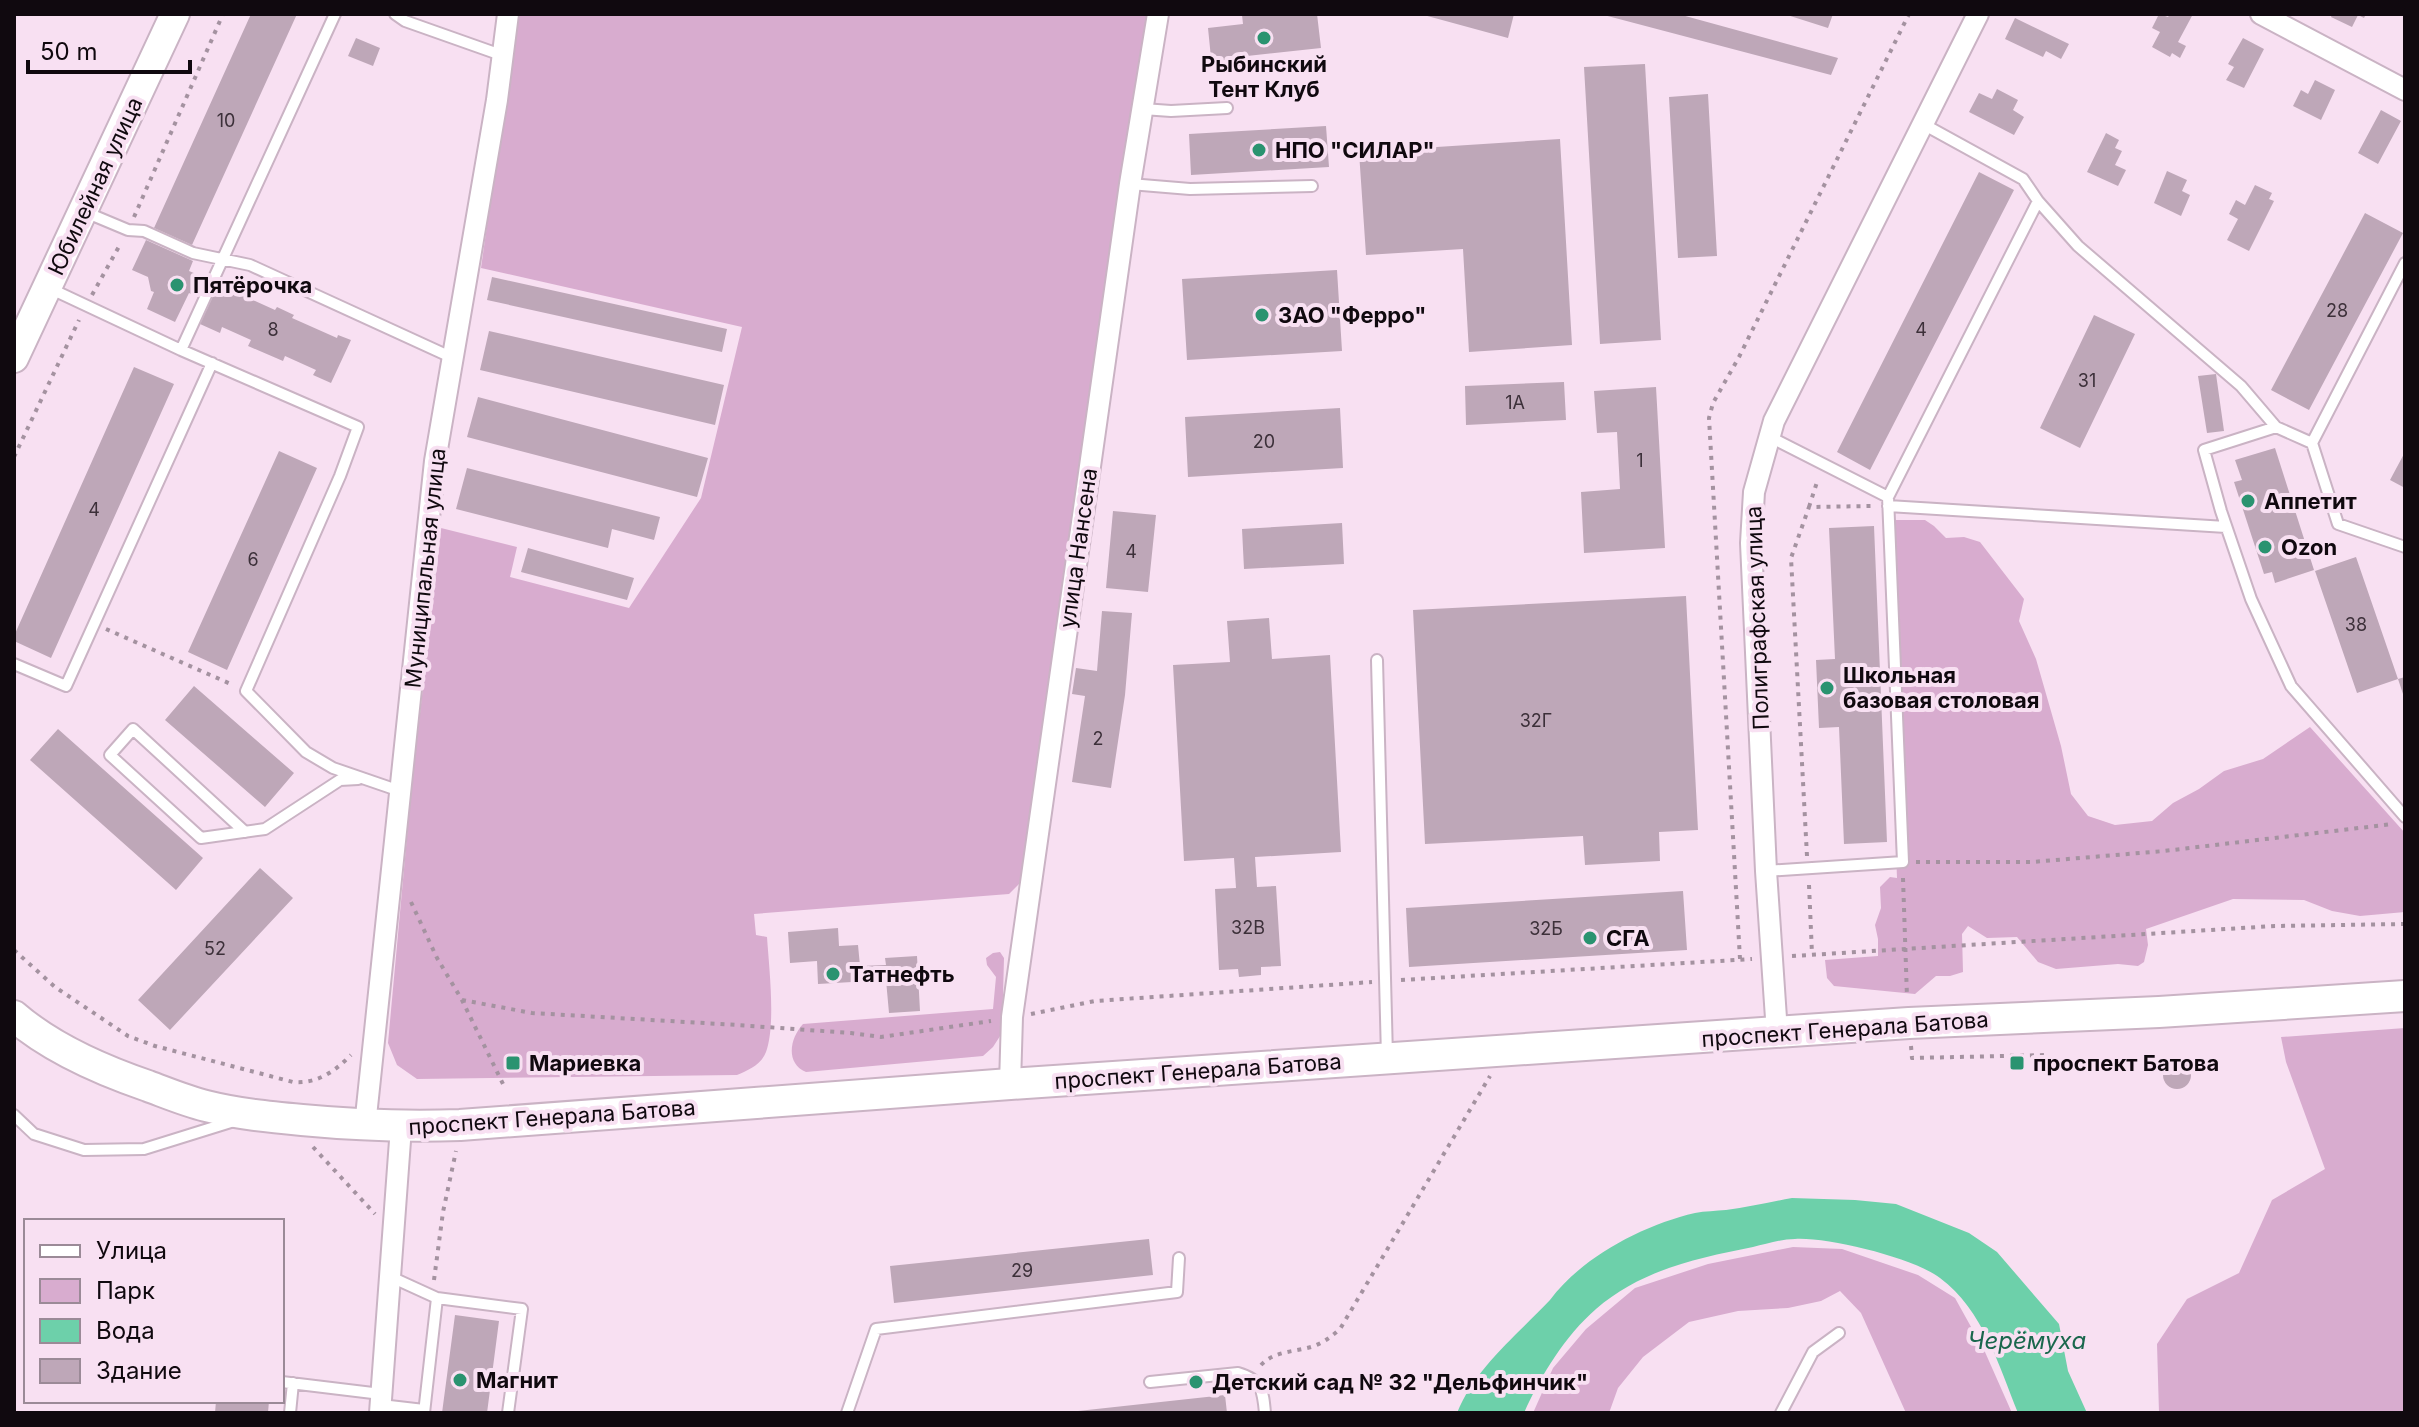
<svg xmlns="http://www.w3.org/2000/svg" width="2419" height="1427" viewBox="0 0 2419 1427" font-family="Inter,sans-serif">
<rect width="100%" height="100%" fill="#f8e0f2"/>
<path fill="#d8accf" d="M517,14H1150L1027,861L1019,884L1009,894L754,914L756,935L767,937C769,967 776,1025 766,1052C761,1065 748,1070 737,1075L417,1079L397,1065L388,1043L411,793L441,528L517,547L510,577L629,608L701,498L742,327L481,268Z
M1884,520H1925L1934,526L1946,538L1964,537L1980,542L2024,599L2019,621L2036,659L2061,746L2071,794L2088,816L2115,825L2152,821L2173,803L2199,789L2224,771L2263,759L2310,727L2405,833V912L2360,916L2332,911L2304,900L2233,899L2146,929L2148,945L2144,962L2138,966L2118,964L2056,969L2038,962L2017,937L1987,938L1968,926L1962,934L1963,972L1950,976H1936L1915,994L1834,986L1827,978L1825,960L1878,956V939L1875,925L1881,908L1880,887L1890,877L1897,878Z
M1000,952L1004,958L1002,1033L993,1047L983,1056L806,1072C785,1063 790,1038 803,1024L993,1009L996,977L987,965L986,958L993,953Z
M2405,1028V1413H2159L2157,1344L2187,1299L2239,1273L2272,1200L2325,1169L2286,1062L2281,1037Z
M1793,1247L1842,1249L1918,1275L1955,1298L1985,1352L2012,1413H1906L1861,1313L1840,1291L1821,1301L1788,1308L1738,1311L1689,1322L1643,1357L1618,1388L1609,1413H1533L1553,1368L1586,1329L1635,1288L1708,1264Z"/>
<path fill="#6dd0aa" d="M1792,1198L1855,1200L1896,1204L1969,1233L1997,1252L2059,1324L2068,1371L2087,1413H2018C1999,1366 1983,1310 1940,1278C1914,1258 1828,1237 1795,1239C1781,1239 1766,1244 1753,1247C1697,1258 1641,1270 1596,1309C1565,1336 1541,1375 1524,1413H1457C1475,1368 1517,1335 1550,1300C1582,1257 1643,1225 1695,1213C1705,1211 1716,1211 1726,1210C1748,1207 1770,1202 1792,1198Z"/>
<path fill="#bea7b8" d="M251,14H297L192,245L154,228Z
M1255,14H1317L1321,48L1247,56L1248,65L1212,68L1208,28L1243,24L1242,15Z
M1420,14H1514L1508,38Z
M1600,14H1678L1838,58L1831,75Z
M1784,14H1833L1828,28Z
M2159,14L2168,17L2170,14H2193L2178,42L2186,46L2180,58L2172,53L2170,57L2152,47L2160,32L2152,28Z
M2332,14H2366L2364,18L2358,15L2352,27L2331,17Z
M2015,18L2069,44L2061,59L2046,51L2043,57L2005,39Z
M356,38L380,48L373,66L348,56Z
M2243,38L2264,49L2244,88L2226,80L2234,67L2228,64Z
M1645,64L1661,340L1600,344L1584,67Z
M2315,80L2335,90L2321,120L2293,106L2301,90L2308,94Z
M1997,89L2018,100L2013,110L2024,117L2014,135L1969,112L1979,93L1992,99Z
M1708,94L1717,256L1678,258L1669,97Z
M2381,110L2401,121L2378,164L2358,153Z
M1326,126L1329,167L1191,175L1189,134Z
M2106,133L2119,140L2115,148L2122,151L2115,165L2126,170L2118,186L2087,172Z
M1560,139L1572,345L1469,352L1463,249L1366,255L1359,152Z
M2167,171L2187,180L2182,191L2190,195L2181,216L2154,203Z
M1979,172L2014,190L1870,470L1837,452Z
M2255,185L2272,193L2269,199L2274,201L2249,251L2227,240L2238,219L2229,214L2236,200L2245,205Z
M2365,213L2403,233L2309,410L2271,390Z
M146,240L193,261L189,271L208,279L199,298L189,293L175,322L147,309L154,292L151,291L148,277L132,270Z
M1337,270L1342,351L1187,360L1182,279Z
M492,277L727,329L722,352L487,300Z
M220,281L229,285L228,289L275,310L277,307L294,315L292,318L337,338L338,335L351,340L331,383L313,375L316,370L285,356L283,361L248,346L251,340L222,327L220,333L200,324Z
M2094,315L2135,334L2080,448L2040,428Z
M489,331L724,385L715,425L480,370Z
M134,367L174,384L51,658L14,641V636Z
M2216,374L2224,431L2207,433L2198,376Z
M1564,382L1566,420L1466,425L1465,386Z
M1656,387L1665,548L1584,553L1581,492L1620,489L1617,432L1597,433L1594,391Z
M478,397L708,458L697,497L467,437Z
M1340,408L1343,468L1188,477L1185,417Z
M2275,448L2314,570L2275,583L2272,572L2264,574L2234,482L2242,480L2235,460Z
M279,451L317,468L227,670L188,652Z
M2405,452V488L2390,480Z
M467,468L660,517L654,540L612,529L608,548L456,509Z
M1113,511L1156,515L1148,592L1106,588Z
M1342,523L1344,564L1244,569L1242,529Z
M1874,526L1887,842L1844,844L1839,727L1819,728L1816,660L1835,659L1829,528Z
M528,548L634,578L627,600L521,572Z
M2356,557L2398,679L2405,677V700L2398,679L2357,693L2315,571Z
M1686,596L1698,830L1659,832L1660,861L1585,865L1583,836L1425,844L1413,610Z
M1102,611L1132,613L1125,695L1111,788L1072,782L1085,696L1072,694L1076,668L1097,671Z
M1269,618L1272,659L1330,655L1341,852L1255,857L1257,887L1276,886L1281,966L1261,967V975L1239,977L1238,969L1219,970L1215,889L1236,888L1234,858L1184,861L1173,665L1230,662L1227,621Z
M194,686L294,773L265,807L165,720Z
M58,729L203,858L176,890L30,760Z
M260,868L293,898L170,1030L138,1000Z
M1683,891L1687,950L1409,967L1406,908Z
M838,928L839,946L858,945L860,966L886,965L885,958L917,956L920,1011L889,1013L886,980L818,984L817,961L790,963L788,932Z
M2163 1075a14 14 0 1 1 28 0a14 14 0 1 1-28 0Z
M1149,1239L1153,1275L894,1303L890,1266Z
M455,1315L499,1321L487,1413H442Z
M1225,1395L1227,1413H1078V1411Z
M216,1401H269L268,1413H215Z"/>
<g fill="none" stroke-linecap="round" stroke-linejoin="round">
<g stroke="#cab3c4" stroke-width="14">
<path id="lane" d="M395,14L405,21L504,56
M1143,109L1171,111L1227,108
M1923,124L2023,179L2038,201L2078,246L2241,386L2276,427
M1130,184L1190,189L1312,186
M85,212L128,230L144,231L193,253L250,265L453,358
M49,288L181,350L358,427L340,476L246,691L306,752L333,768L400,791
M181,350L335,14
M1768,436L1888,497L2038,201
M2312,443L2405,263
M1888,506L2226,527
M2405,547L2338,524L2312,443L2276,427L2204,450L2221,511L2251,599L2291,686L2405,817
M1377,660L1387,1057
M14,664L66,686L212,363
M245,832L133,729L110,755L201,838L265,829L340,780L358,779
M1766,871L1903,862L1888,497
M14,1115L34,1134L84,1150L144,1149L234,1121
M391,1277L437,1298L424,1413
M437,1298L522,1309L508,1413
M282,1382L381,1394
M1150,1382L1238,1373C1262,1380 1263,1390 1265,1413
M381,1405L424,1410
M290,1413L293,1383
M847,1413L876,1329L1177,1292L1179,1258
M1781,1413L1813,1352L1839,1333"/>
</g>
<g stroke="#cab3c4" stroke-width="24">
<path id="street" d="M2261,14L2405,90
M1777,1033L1766,871L1751,543L1754,492L1774,421L1978,14
M1010,1084L1012,1017L1130,184L1158,14
M365,1126L435,461L497,100L508,14
M380,1413L401,1127"/>
</g>
<g stroke="#cab3c4" stroke-width="32">
<path id="secondary" d="M14,358L175,14"/>
</g>
<g stroke="#cab3c4" stroke-width="34">
<path id="primary" d="M14,1016C52,1049 101,1070 148,1086C167,1093 186,1101 206,1106C238,1114 270,1117 302,1120C355,1125 407,1127 460,1125L1010,1084L1909,1023L2159,1012L2405,996"/>
</g>
<path stroke="#a492a0" stroke-width="4" stroke-dasharray="4 6" stroke-linecap="butt" d="M134,217L223,14
M92,295L121,243
M14,457L79,320
M1809,507L1818,479
M106,629L233,685
M1807,856L1791,558L1809,507L1872,506
M1916,862H2032L2164,851L2393,824
M1903,878L1907,997
M1809,885L1812,954
M411,902L437,958L462,1000L503,1084
M14,950L55,987L128,1036L155,1046L293,1082C317,1084 334,1072 351,1055
M1792,956L2275,926L2405,924
M1740,959L1709,418L1713,403L1739,357L1909,14
M1401,980L1752,959
M462,1000L532,1013L737,1025L851,1033L881,1037L991,1021
M1031,1014L1095,1001L1372,982
M1911,1046L1912,1058L2049,1055
M313,1147L375,1214
M434,1280L443,1212L456,1151
M1261,1365C1274,1351 1294,1352 1311,1347C1323,1343 1331,1337 1340,1329L1490,1076"/>
<use href="#lane" stroke="#fff" stroke-width="10"/>
<use href="#street" stroke="#fff" stroke-width="20"/>
<use href="#secondary" stroke="#fff" stroke-width="28"/>
<use href="#primary" stroke="#fff" stroke-width="30"/>
</g>
<g fill="#2a9370" stroke="#f8e0f2" stroke-width="3">
<circle cx="1264" cy="38" r="8"/>
<circle cx="1259" cy="150" r="8"/>
<circle cx="177" cy="285" r="8"/>
<circle cx="1262" cy="315" r="8"/>
<circle cx="2248" cy="501" r="8"/>
<circle cx="2265" cy="547" r="8"/>
<circle cx="1827" cy="688" r="8"/>
<circle cx="1590" cy="938" r="8"/>
<circle cx="833" cy="974" r="8"/>
<rect x="505" y="1055" width="16" height="16" rx="4"/>
<rect x="2009" y="1055" width="16" height="16" rx="4"/>
<circle cx="460" cy="1380" r="8"/>
<circle cx="1196" cy="1382" r="8"/>
</g>
<g text-anchor="middle" stroke-width="8" stroke-linejoin="round" paint-order="stroke">
<g font-size="18" fill="#3c3039">
<text x="226" y="127">10</text>
<text x="2337" y="317">28</text>
<text x="273" y="336">8</text>
<text x="1921" y="336">4</text>
<text x="2087" y="387">31</text>
<text x="1515" y="409">1А</text>
<text x="1264" y="448">20</text>
<text x="1640" y="467">1</text>
<text x="94" y="516">4</text>
<text x="1131" y="558">4</text>
<text x="253" y="566">6</text>
<text x="2356" y="631">38</text>
<text x="1536" y="727">32Г</text>
<text x="1098" y="745">2</text>
<text x="1248" y="934">32В</text>
<text x="1546" y="935">32Б</text>
<text x="215" y="955">52</text>
<text x="1022" y="1277">29</text>
</g>
<g font-size="22" font-weight="bold" fill="#10090f" stroke="#f8e0f2" text-anchor="start">
<text x="1264" y="72" text-anchor="middle">Рыбинский<tspan x="1264" dy="25">Тент Клуб</tspan></text>
<text x="1275" y="158">НПО "СИЛАР"</text>
<text x="193" y="293">Пятёрочка</text>
<text x="1278" y="323">ЗАО "Ферро"</text>
<text x="2264" y="509">Аппетит</text>
<text x="2281" y="555">Ozon</text>
<text x="1843" y="683">Школьная<tspan x="1843" dy="25">базовая столовая</tspan></text>
<text x="1606" y="946">СГА</text>
<text x="849" y="982">Татнефть</text>
<text x="529" y="1071">Мариевка</text>
<text x="2033" y="1071">проспект Батова</text>
<text x="476" y="1388">Магнит</text>
<text x="1212" y="1390">Детский сад № 32 "Дельфинчик"</text>
</g>
<g font-size="22" fill="#10090f" stroke="#f8e0f2">
<text transform="translate(95 186) rotate(-65)" y="8">Юбилейная улица</text>
<text transform="translate(1078 548) rotate(-82)" y="8">улица Нансена</text>
<text transform="translate(425 568) rotate(-84)" y="8">Муниципальная улица</text>
<text transform="translate(1757 618) rotate(-92)" y="8">Полиграфская улица</text>
<text transform="translate(1845 1029) rotate(-4)" y="8">проспект Генерала Батова</text>
<text transform="translate(1198 1071) rotate(-4)" y="8">проспект Генерала Батова</text>
<text transform="translate(552 1117) rotate(-4)" y="8">проспект Генерала Батова</text>
</g>
<g font-size="24" font-style="italic" fill="#1a674d" stroke="#f8e0f2">
<text x="2027" y="1349">Черёмуха</text>
</g>
</g>
<rect width="2419" height="1427" fill="none" stroke="#10090f" stroke-width="32"/>
<rect x="24" y="1219" width="260" height="184" fill="#f8e0f2" stroke="#9b8a97" stroke-width="2"/>
<rect x="40" y="1245" width="40" height="12" fill="#ffffff" stroke="#9b8a97" stroke-width="2"/>
<text x="96" y="1259" font-size="24" fill="#10090f">Улица</text>
<rect x="40" y="1279" width="40" height="24" fill="#d8accf" stroke="#9b8a97" stroke-width="2"/>
<text x="96" y="1299" font-size="24" fill="#10090f">Парк</text>
<rect x="40" y="1319" width="40" height="24" fill="#6dd0aa" stroke="#9b8a97" stroke-width="2"/>
<text x="96" y="1339" font-size="24" fill="#10090f">Вода</text>
<rect x="40" y="1359" width="40" height="24" fill="#bea7b8" stroke="#9b8a97" stroke-width="2"/>
<text x="96" y="1379" font-size="24" fill="#10090f">Здание</text>
<path d="M28 60v12h162v-12" fill="none" stroke="#10090f" stroke-width="4"/>
<text x="40" y="60" font-size="24" fill="#10090f" stroke="#f8e0f2" stroke-width="6" paint-order="stroke">50 m</text>
</svg>
